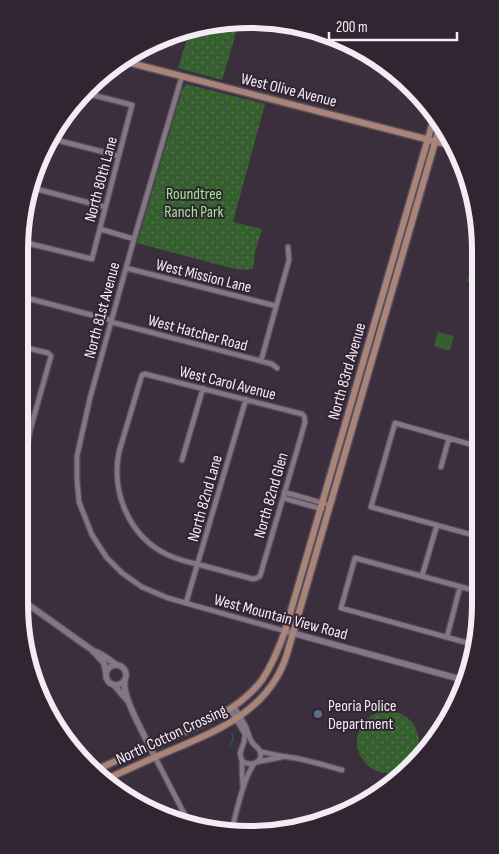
<svg xmlns="http://www.w3.org/2000/svg" width="499" height="854" viewBox="0 0 499 854" font-family="'Sofia Sans Condensed',sans-serif">
<defs>
<pattern id="park-dots" width="8" height="8" patternUnits="userSpaceOnUse" patternTransform="scale(1.25)"><rect width="8" height="8" fill="#365f2f"/><path d="M2 2h.1M6 6h.1" fill="none" stroke="#54764e" stroke-width="1.8" stroke-linecap="round"/></pattern>
</defs>
<rect width="100%" height="100%" fill="#3b2f3d"/>
<path fill="#365f2f" d="M474,259L480,261V285L467,281Z
M438,332L454,336L450,351L434,346Z"/>
<path fill="url(#park-dots)" d="M204,23H239L222,80L178,68L190,29Z
M186,84L265,104L233,222L262,229L255,252L253,269L242,270L231,268L137,243L182,90Z
M357 742a31 31 0 1 1 62 0a31 31 0 1 1-62 0Z"/>
<g fill="none" stroke-linecap="round" stroke-linejoin="round">
<path stroke="#235b92" stroke-width="1" d="M223,116L225,106
M230,746L233,740L232,733"/>
<g stroke="#594e5a" stroke-width="7">
<path id="minor" d="M182,76L134,239L90,398L77,456V479L79,502L83,512L92,535L107,558L122,573L142,587L168,598L285,631
M49,138L119,156
M29,187L105,207
M100,229L134,239
M19,241L92,259L132,105L85,93
M126,268L276,306
M19,296L111,320
M111,322L261,361L272,364L277,368
M261,361L289,260L288,247
M145,374L302,414L304,416L305,422L300,440L260,576L257,578L253,579C234,574 216,569 197,564C187,562 177,559 168,555C129,537 111,492 119,452L141,378L142,375Z
M19,424L31,427
M480,447L395,423L371,507L480,537
M182,460L203,388
M441,467L449,438
M19,488L25,484L27,446L31,427L51,356L48,353L19,346
M284,492L330,505
M283,498L322,509
M19,534L23,529L25,521L19,511
M422,576L437,525
M186,603L246,399
M447,637L460,587
M475,645L341,608L355,558L480,592
M234,706C238,713 242,720 246,727C248,732 249,738 252,742C254,746 258,747 260,751C264,763 250,767 242,761
M230,709L245,734L244,742L240,753L242,761V773L243,788
M260,751C271,755 283,756 295,758C311,761 327,766 342,770
M155,757L191,827
M257,762L282,757
M231,833C236,814 243,779 254,764"/>
</g>
<g stroke="#594e5a" stroke-width="8">
<path id="tertiary" d="M19,598L92,650L104,663L106,673
M285,631L467,681
M94,651L101,654L117,665
M106 675a10 10 0 1 1 20 0a10 10 0 1 1-20 0Z
M125,680C121,697 147,739 155,757
M114,685L127,700"/>
</g>
<g stroke="#594e5a" stroke-width="9">
<path id="secondary" d="M119,60L453,146
M94,771C115,761 136,752 158,743C195,727 237,713 262,680C272,665 279,648 285,631L434,118
M104,780C123,772 141,763 160,755C212,733 269,713 287,654L440,125"/>
</g>
<use href="#minor" stroke="#857686" stroke-width="4.5"/>
<use href="#tertiary" stroke="#857686" stroke-width="5.5"/>
<use href="#secondary" stroke="#a98478" stroke-width="6"/>
</g>
<circle fill="#5c6f8a" stroke="#312532" stroke-width="2" cx="318" cy="714" r="5"/>
<g text-anchor="middle" stroke-width="4" stroke-linejoin="round" paint-order="stroke">
<g font-size="16" fill="#f4ecf5" stroke="#312532">
<text transform="translate(289 89) rotate(14)" y="6">West Olive Avenue</text>
<text transform="translate(100 179) rotate(-75)" y="6">North 80th Lane</text>
<text transform="translate(204 275) rotate(14)" y="6">West Mission Lane</text>
<text transform="translate(101 310) rotate(-75)" y="6">North 81st Avenue</text>
<text transform="translate(198 332) rotate(15)" y="6">West Hatcher Road</text>
<text transform="translate(346 371) rotate(-74)" y="6">North 83rd Avenue</text>
<text transform="translate(228 382) rotate(14)" y="6">West Carol Avenue</text>
<text transform="translate(270 495) rotate(-74)" y="6">North 82nd Glen</text>
<text transform="translate(204 498) rotate(-74)" y="6">North 82nd Lane</text>
<text transform="translate(281 616) rotate(15)" y="6">West Mountain View Road</text>
<text transform="translate(171 734) rotate(-25)" y="6">North Cotton Crossing</text>
</g>
<g font-size="16" fill="#9fe891" stroke="#312532">
<text x="194" y="199">Roundtree<tspan x="194" dy="18">Ranch Park</tspan></text>
</g>
<g font-size="16" fill="#f4ecf5" stroke="#312532" text-anchor="start">
<text x="328" y="711">Peoria Police<tspan x="328" dy="18">Department</tspan></text>
</g>
</g>
<path d="M0 0H499V854H0ZM250 28H250A222 222 0 0 1 472 250V604A222 222 0 0 1 250 826H250A222 222 0 0 1 28 604V250A222 222 0 0 1 250 28Z" fill="#312532" fill-rule="evenodd"/>
<path fill="none" stroke="#f4ecf5" stroke-width="6" d="M250 28H250A222 222 0 0 1 472 250V604A222 222 0 0 1 250 826H250A222 222 0 0 1 28 604V250A222 222 0 0 1 250 28Z"/>
<path d="M329 32v8h128v-8" fill="none" stroke="#f4ecf5" stroke-width="2.5"/>
<text x="336" y="32" font-size="15" fill="#f4ecf5" stroke="#312532" stroke-width="4" paint-order="stroke">200 m</text>
</svg>
